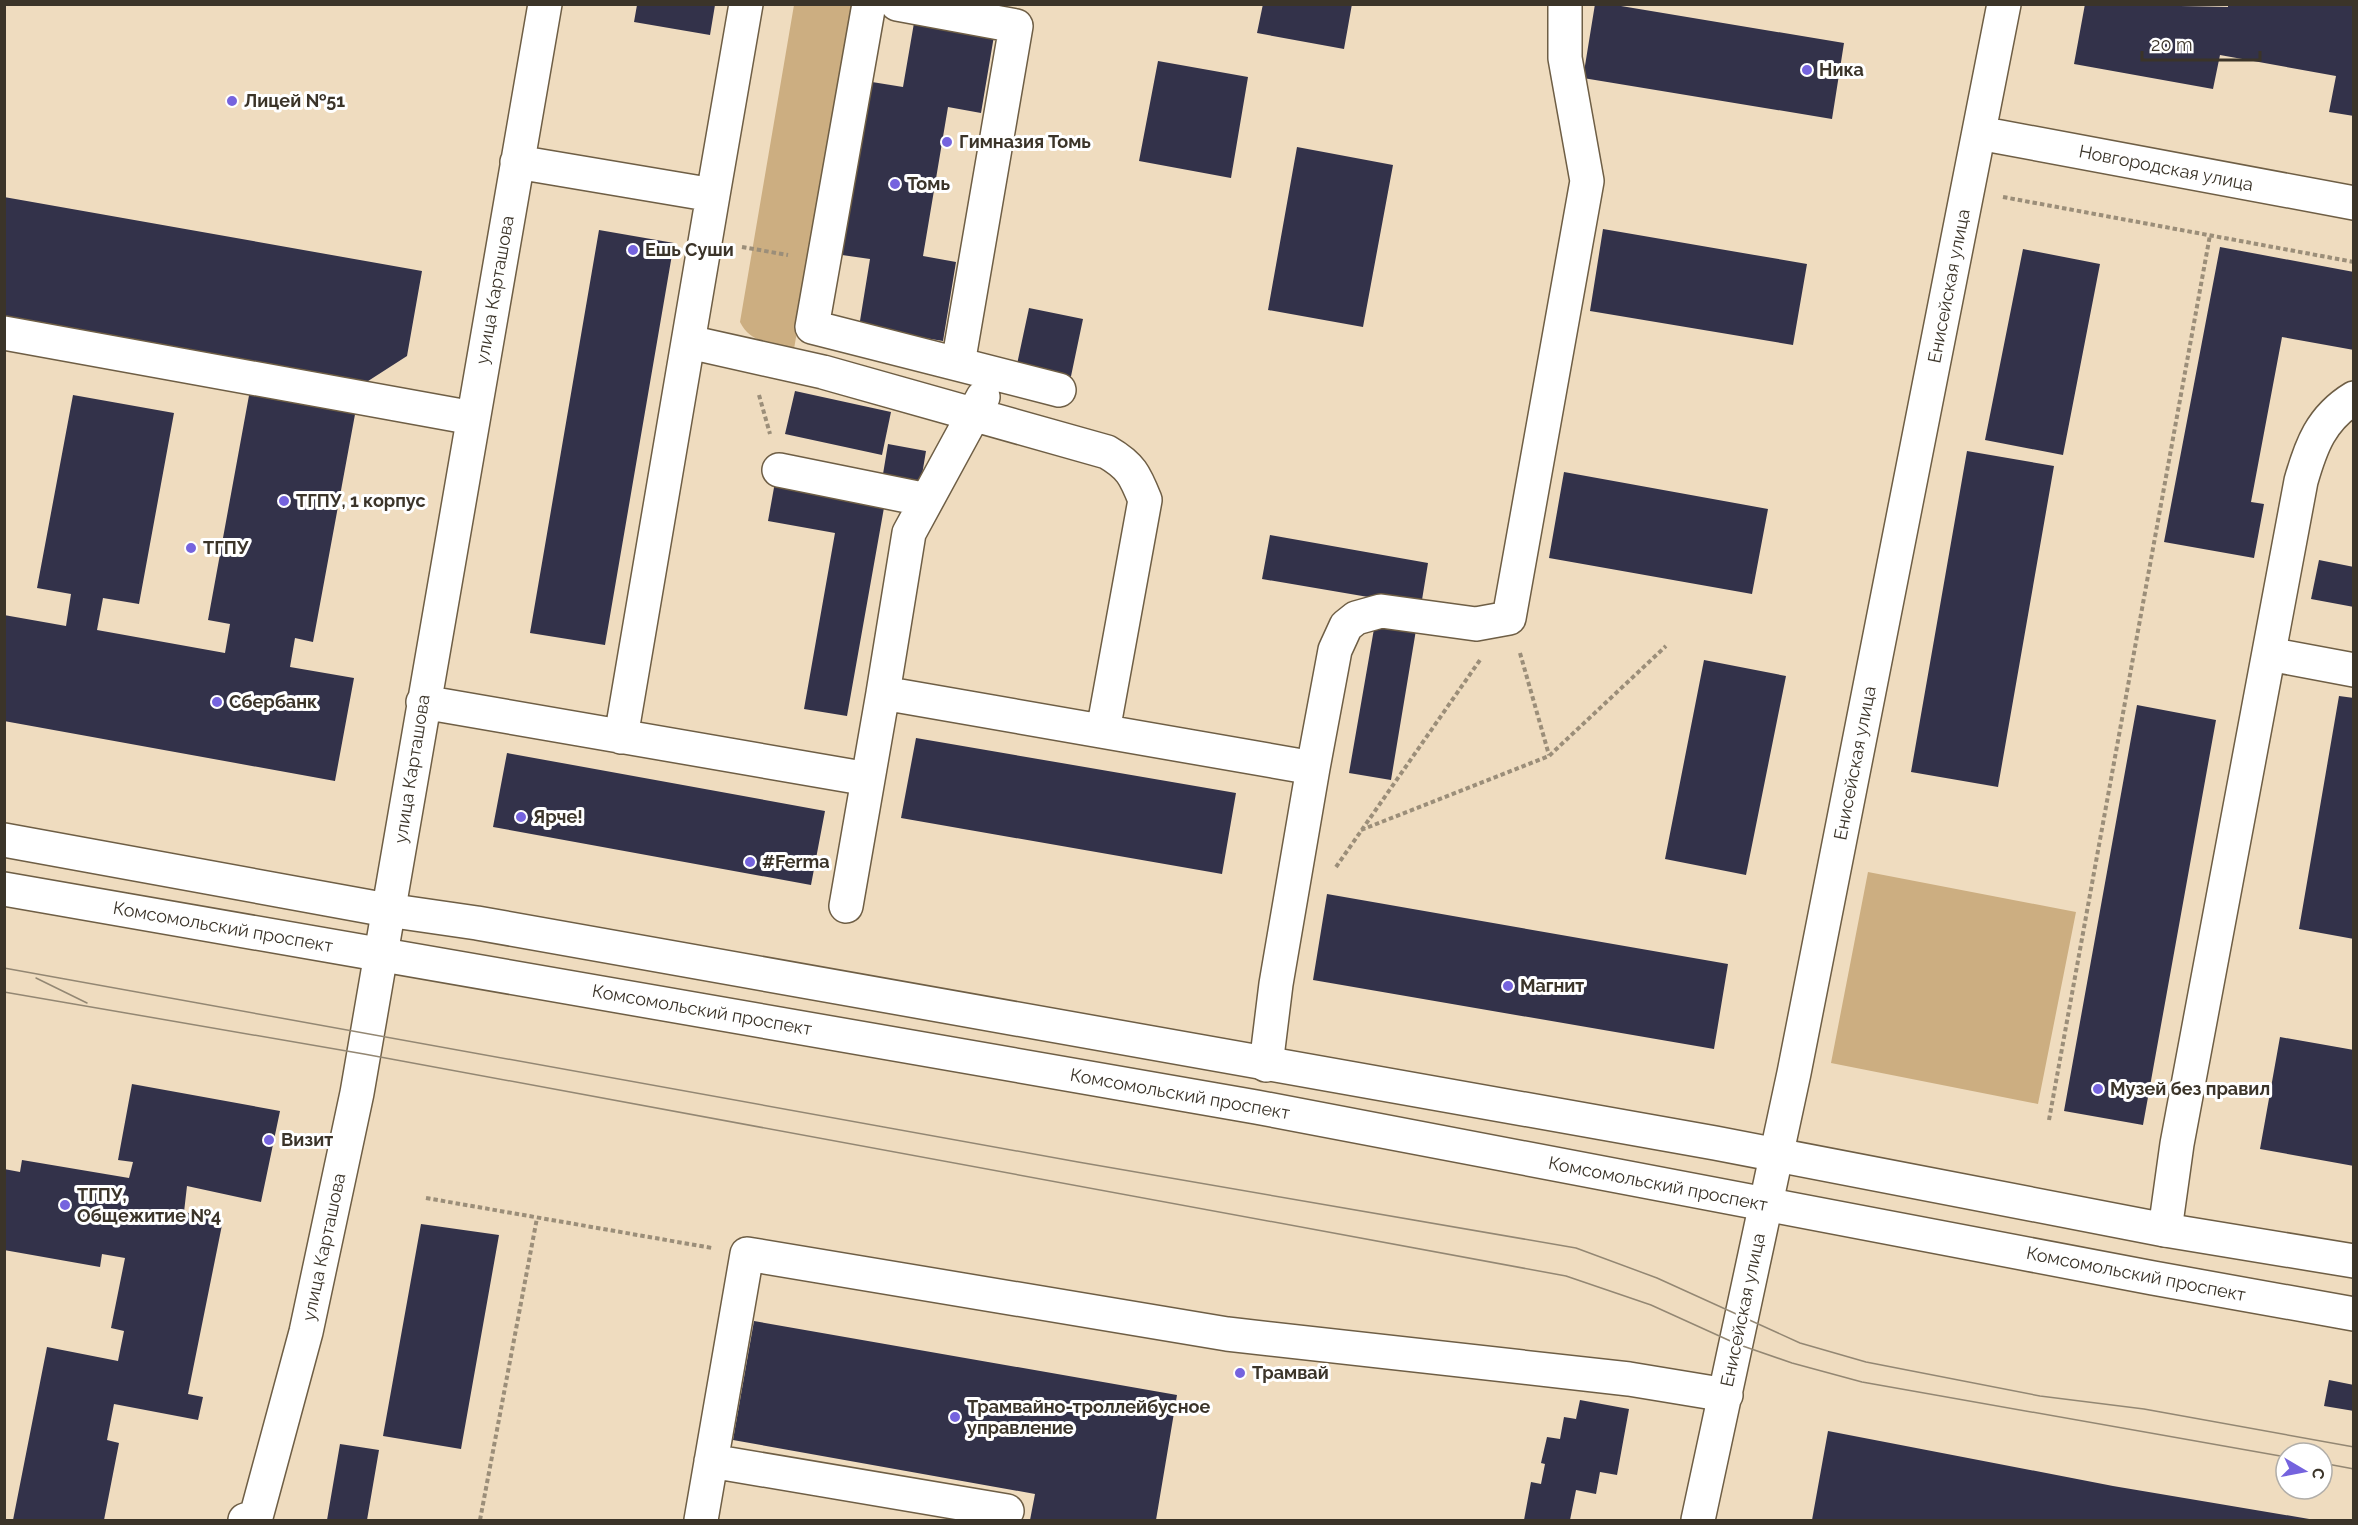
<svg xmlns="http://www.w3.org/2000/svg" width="2358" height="1525" viewBox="0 0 2358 1525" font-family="Raleway,sans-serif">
<rect width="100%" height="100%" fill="#efdcbf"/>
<path fill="#ccae81" d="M794,5H854L794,349C773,344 750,343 740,322Z
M1868,872L2076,912L2038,1104L1831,1063Z"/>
<path fill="#33324a" d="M1263,4H1352L1344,49L1257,33Z
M1595,4H1609L1844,43L1832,119L1583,78Z
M2085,4L2228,7V4H2354V116L2329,112L2336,76L2220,55L2213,89L2074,64Z
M637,5H715L710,35L634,22Z
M915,17L995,30L981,113L948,107L923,256L956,262L943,341L859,327L870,259L842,255L872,82L903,87Z
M1158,61L1248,77L1231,178L1139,161Z
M1297,147L1393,165L1363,327L1268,310Z
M4,197L422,271L407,356L365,383L4,319Z
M1603,229L1807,264L1793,345L1590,311Z
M599,230L674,243L605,645L530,633Z
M2220,247L2354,272V350L2282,337L2251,502L2264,504L2254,558L2164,542Z
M2023,249L2100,264L2063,455L1985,440Z
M1029,308L1083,319L1070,381L1016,369Z
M250,390L356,409L313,642L295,638L290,667L354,678L335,781L4,721V615L66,626L71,594L37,588L73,395L174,413L139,604L103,598L97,630L225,653L230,624L208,620Z
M795,391L891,412L882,455L785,434Z
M888,444L926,451L920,487L882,480Z
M1967,451L2054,466L1998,787L1911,772Z
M1564,472L1768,509L1752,594L1549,558Z
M775,482L885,502L847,716L804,709L835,533L768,521Z
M1270,535L1428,563L1421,606L1262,579Z
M2319,560L2354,567V607L2311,599Z
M1375,623L1416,630L1391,780L1349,773Z
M1704,660L1786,676L1746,875L1665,859Z
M2339,696L2354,698V939L2299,929Z
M2137,705L2216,720L2143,1125L2064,1111Z
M916,738L1236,793L1222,874L901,818Z
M507,753L825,811L811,885L493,827Z
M1327,894L1728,964L1714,1049L1313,980Z
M2280,1037L2354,1050V1166L2260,1149Z
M132,1084L280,1111L261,1202L187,1186L184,1212L223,1220L188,1394L203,1397L198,1420L114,1404L107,1440L119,1443L104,1520H13L47,1347L118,1361L124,1331L111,1328L125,1258L102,1254L100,1267L4,1250V1169L20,1172L22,1160L129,1178L133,1162L118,1160Z
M421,1224L499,1235L461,1449L383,1436Z
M754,1321L1177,1395L1156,1520H1030L1035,1494L733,1440Z
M2329,1380L2354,1385V1411L2324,1406Z
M1580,1400L1629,1409L1617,1475L1600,1472L1596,1494L1576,1490L1570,1520H1524L1531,1482L1541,1484L1545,1464L1541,1463L1547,1437L1560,1439L1564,1417L1576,1419Z
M1828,1431L2113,1486L2315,1520H1812Z
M340,1444L379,1450L367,1520H327Z"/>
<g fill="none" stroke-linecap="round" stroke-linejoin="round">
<g stroke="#6e5e45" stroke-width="36">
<path id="minor" d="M869,4L812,327L1059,390
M897,4L1016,26L958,364
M1979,133L2354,203
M517,162L713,195L746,4
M4,333L473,418
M689,342L823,372L1107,452C1131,466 1135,475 1145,500L1103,731
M779,470L927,500
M2269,654L2354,670
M883,693L909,533L983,397
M423,702L868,779
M621,737L713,195
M1313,768L1335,650L1346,626L1356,618L1381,611L1476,624L1509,618L1587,181L1565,58V4
M846,906L883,693L1313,768L1276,984L1266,1065
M2165,1230L2177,1144L2301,481C2311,446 2321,418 2354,398
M711,1461L1007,1511
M245,1520L256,1517L306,1332L357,1093L545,4
M701,1520L747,1254L1227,1334L1629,1379L1726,1395
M1698,1520L1794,1073L2004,4"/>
</g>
<g stroke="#6e5e45" stroke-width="36">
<path id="major" d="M4,840L387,910L477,923L1715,1143L2165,1230L2354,1261
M4,889L1256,1107L2153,1278L2354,1314"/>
</g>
<path stroke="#9b8e79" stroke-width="4" stroke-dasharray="4.5 3" stroke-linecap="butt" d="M2003,197L2354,262
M742,247L788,255
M759,395L770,434
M1520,653L1549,755
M1361,830L1549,756L1666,646
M1336,867L1480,660
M2049,1120L2210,235
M426,1198L712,1248
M480,1520L537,1218"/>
<use href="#minor" stroke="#fff" stroke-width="33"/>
<use href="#major" stroke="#fff" stroke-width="33"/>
<path stroke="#938773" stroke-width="1.5" d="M4,968L1078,1162L1576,1248L1657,1278L1800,1343L1866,1362L2040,1396L2144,1409L2354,1447
M36,978L87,1003
M4,992L364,1054L1566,1276L1651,1305L1737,1344L1792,1363L1862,1382L2286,1457
M2322,1463L2354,1469"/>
</g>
<g fill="#7563de" stroke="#fff" stroke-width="2">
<circle cx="1807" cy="70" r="6"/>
<circle cx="232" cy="101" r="6"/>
<circle cx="947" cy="142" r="6"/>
<circle cx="895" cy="184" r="6"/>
<circle cx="633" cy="250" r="6"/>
<circle cx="284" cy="501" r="6"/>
<circle cx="191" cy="548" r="6"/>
<circle cx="217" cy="702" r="6"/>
<circle cx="521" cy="817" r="6"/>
<circle cx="750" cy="862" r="6"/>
<circle cx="1508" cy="986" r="6"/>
<circle cx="2098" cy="1089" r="6"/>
<circle cx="269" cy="1140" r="6"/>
<circle cx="65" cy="1205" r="6"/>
<circle cx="1240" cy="1373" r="6"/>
<circle cx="955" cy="1417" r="6"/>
</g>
<g text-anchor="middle" stroke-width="6" stroke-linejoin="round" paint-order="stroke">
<g font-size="18" font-weight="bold" fill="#3b3429" stroke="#fff" text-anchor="start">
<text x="1819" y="76">Ника</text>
<text x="244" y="107">Лицей №51</text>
<text x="959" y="148">Гимназия Томь</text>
<text x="907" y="190">Томь</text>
<text x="645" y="256">Ешь Суши</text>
<text x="296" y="507">ТГПУ, 1 корпус</text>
<text x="203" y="554">ТГПУ</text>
<text x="229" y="708">Сбербанк</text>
<text x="533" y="823">Ярче!</text>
<text x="762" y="868">#Ferma</text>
<text x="1520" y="992">Магнит</text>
<text x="2110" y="1095">Музей без правил</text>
<text x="281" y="1146">Визит</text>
<text x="77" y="1201">ТГПУ,<tspan x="77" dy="21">Общежитие №4</tspan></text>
<text x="1252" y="1379">Трамвай</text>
<text x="967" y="1413">Трамвайно-троллейбусное<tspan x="967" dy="21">управление</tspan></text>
</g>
<g font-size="18" fill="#3b3429" stroke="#fff">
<text transform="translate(2166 168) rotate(11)" y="6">Новгородская улица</text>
<text transform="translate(1949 286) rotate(-79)" y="6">Енисейская улица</text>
<text transform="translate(495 290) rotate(-80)" y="6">улица Карташова</text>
<text transform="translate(1855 763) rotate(-79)" y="6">Енисейская улица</text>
<text transform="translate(412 769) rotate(-81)" y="6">улица Карташова</text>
<text transform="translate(223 927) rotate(10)" y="6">Комсомольский проспект</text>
<text transform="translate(702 1010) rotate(10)" y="6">Комсомольский проспект</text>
<text transform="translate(1180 1094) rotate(10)" y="6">Комсомольский проспект</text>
<text transform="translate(1658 1184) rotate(11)" y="6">Комсомольский проспект</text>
<text transform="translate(324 1247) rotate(-78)" y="6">улица Карташова</text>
<text transform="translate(2136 1274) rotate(11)" y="6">Комсомольский проспект</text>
<text transform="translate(1743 1310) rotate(-78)" y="6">Енисейская улица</text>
</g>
</g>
<rect width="2358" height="1525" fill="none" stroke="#3b3429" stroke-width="12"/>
<g transform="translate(2304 1471) rotate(100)"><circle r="28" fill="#ffffff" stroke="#b1aea9" stroke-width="1.5"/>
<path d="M0-4.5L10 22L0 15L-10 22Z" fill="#7563de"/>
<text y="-9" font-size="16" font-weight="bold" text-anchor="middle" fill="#3b3429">С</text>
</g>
<path d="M2142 51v9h118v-9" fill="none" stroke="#3b3429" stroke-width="3"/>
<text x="2151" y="51" font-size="18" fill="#3b3429" stroke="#ffffff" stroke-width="4.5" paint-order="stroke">20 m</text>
</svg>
